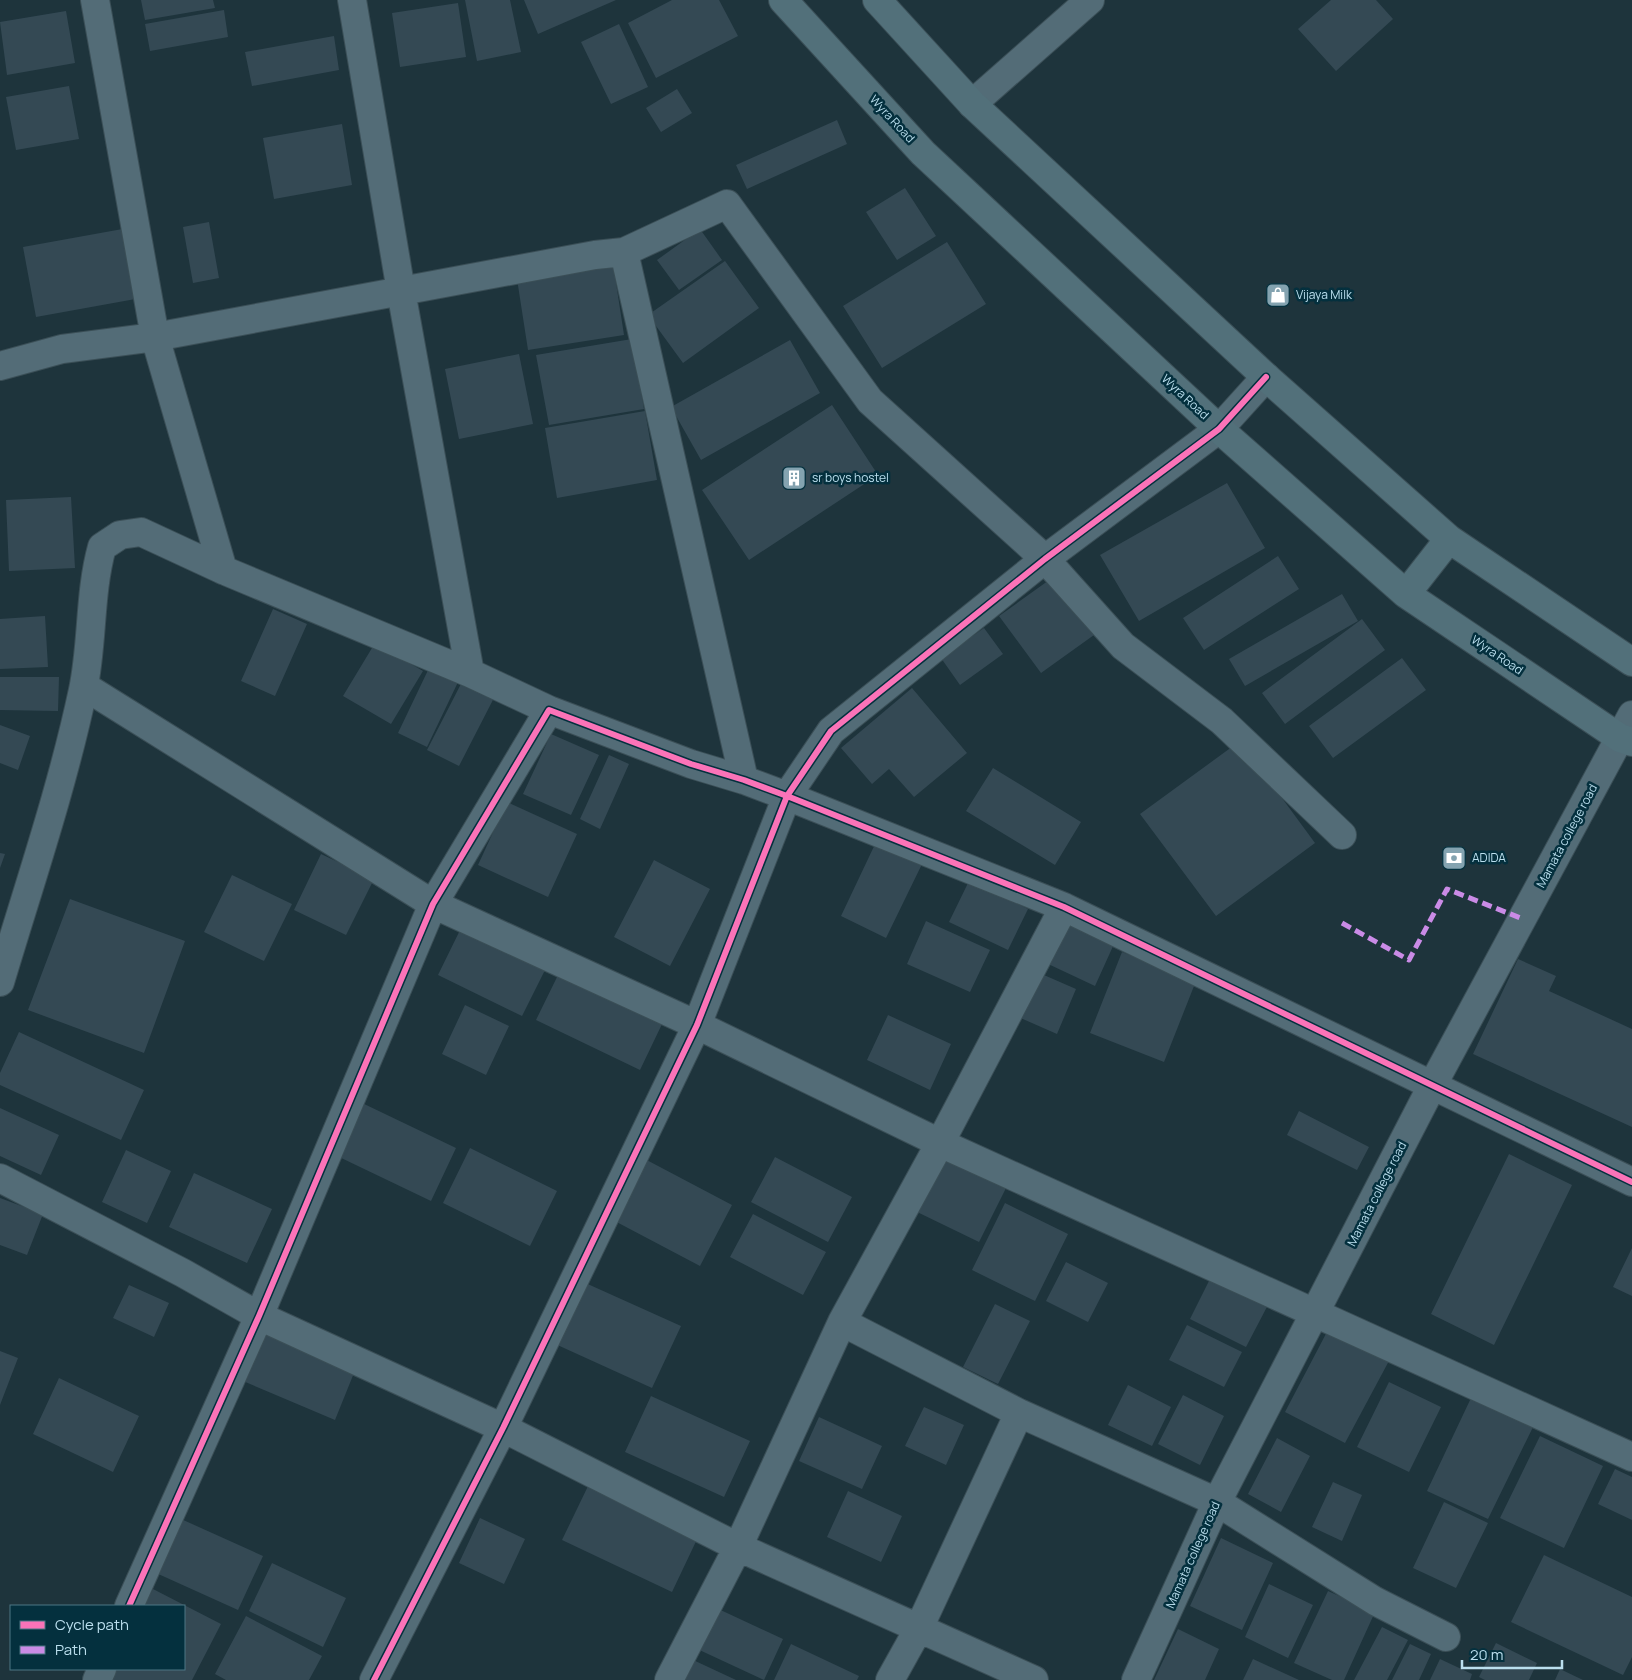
<svg xmlns="http://www.w3.org/2000/svg" width="1632" height="1680" viewBox="0 0 1632 1680" font-family="Manrope,sans-serif">
<rect width="100%" height="100%" fill="#1e343c"/>
<path fill="#344954" d="M141,0H213L215,8L145,20Z
M465,0H510L521,52L477,61Z
M524,0H616L538,34Z
M672,0H719L738,36L656,78L628,23Z
M1331,0H1376L1393,19L1336,71L1298,29Z
M458,3L466,57L400,67L392,13Z
M224,10L228,37L150,51L145,24Z
M66,11L75,63L7,75L0,22Z
M619,24L648,87L611,104L581,42Z
M334,36L339,70L252,86L245,52Z
M69,86L79,139L16,150L6,97Z
M677,89L692,113L661,132L646,108Z
M837,120L847,144L747,189L736,165Z
M342,124L352,185L274,199L263,138Z
M905,188L936,236L897,260L866,212Z
M209,222L219,278L193,283L183,227Z
M128,228L141,298L36,317L23,247Z
M700,229L722,260L679,290L657,260Z
M947,242L986,304L882,368L843,306Z
M725,261L759,308L683,363L648,315Z
M613,263L624,335L528,350L517,279Z
M632,339L644,409L549,425L536,355Z
M790,340L820,393L701,460L671,407Z
M519,354L533,424L459,439L445,369Z
M832,405L878,475L749,560L702,490Z
M645,411L657,480L557,498L545,428Z
M1227,483L1265,548L1139,621L1100,555Z
M71,497L75,568L9,571L6,500Z
M1278,556L1299,589L1204,650L1183,618Z
M1052,578L1094,635L1041,673L999,616Z
M1342,594L1358,621L1245,686L1229,659Z
M273,609L307,624L275,696L241,681Z
M45,616L48,667L0,669V619Z
M1362,619L1385,650L1285,724L1262,693Z
M984,628L1003,654L960,685L941,658Z
M375,643L423,671L391,724L343,696Z
M1402,658L1426,690L1333,758L1309,726Z
M430,666L459,680L427,747L398,733Z
M0,677H59L58,711L0,710Z
M464,678L496,694L459,766L427,750Z
M912,688L967,753L914,797L889,769L872,784L841,748Z
M0,725L30,736L18,770L0,763Z
M551,734L599,755L571,815L523,794Z
M1240,741L1315,843L1216,916L1140,814Z
M609,755L629,764L600,829L580,819Z
M993,768L1081,822L1055,865L966,811Z
M507,802L577,834L548,897L478,865Z
M877,840L923,862L886,938L841,916Z
M0,853L5,854L0,868Z
M321,854L374,879L346,935L294,910Z
M654,860L710,889L670,966L614,937Z
M232,875L292,904L264,961L204,932Z
M969,881L1028,909L1008,950L949,922Z
M70,899L185,941L144,1053L28,1010Z
M1049,914L1114,944L1095,986L1029,955Z
M926,921L990,950L970,992L907,964Z
M463,924L548,964L522,1016L438,975Z
M1122,952L1196,981L1164,1062L1090,1033Z
M1518,959L1556,976L1549,991L1632,1029V1127L1473,1054Z
M1021,965L1076,989L1057,1034L1002,1010Z
M559,973L663,1022L640,1070L536,1020Z
M465,1005L509,1026L486,1075L442,1054Z
M888,1015L951,1044L930,1090L867,1060Z
M19,1032L144,1090L121,1140L0,1085V1073Z
M360,1102L456,1148L431,1201L335,1155Z
M0,1108L59,1135L41,1175L0,1156Z
M1299,1111L1369,1147L1357,1170L1287,1135Z
M470,1148L557,1191L530,1246L443,1203Z
M126,1150L171,1171L147,1223L102,1202Z
M942,1151L1008,1184L979,1242L913,1210Z
M1509,1154L1572,1185L1494,1345L1431,1314Z
M641,1157L732,1205L700,1266L609,1218Z
M775,1157L852,1197L828,1242L751,1202Z
M194,1173L272,1209L247,1263L169,1227Z
M0,1198L43,1214L27,1255L0,1245Z
M1005,1203L1068,1234L1035,1301L972,1270Z
M753,1214L826,1252L803,1295L730,1257Z
M1632,1248V1296L1613,1287Z
M1066,1262L1108,1283L1088,1322L1046,1301Z
M1212,1275L1269,1303L1246,1347L1190,1319Z
M581,1281L681,1326L652,1388L553,1343Z
M129,1285L169,1303L154,1337L113,1318Z
M995,1304L1030,1321L998,1384L963,1367Z
M1187,1325L1242,1352L1224,1387L1169,1360Z
M258,1326L356,1368L335,1420L236,1378Z
M1329,1328L1390,1359L1345,1443L1285,1412Z
M0,1351L18,1358L0,1405Z
M59,1378L139,1416L113,1472L33,1434Z
M1389,1382L1441,1407L1409,1472L1357,1447Z
M1128,1385L1171,1407L1152,1446L1108,1425Z
M1183,1395L1224,1416L1200,1465L1158,1444Z
M651,1396L750,1441L724,1497L625,1452Z
M1471,1398L1533,1427L1488,1519L1427,1491Z
M924,1407L964,1425L946,1465L905,1446Z
M819,1417L882,1446L862,1489L799,1461Z
M1540,1436L1603,1466L1564,1548L1500,1518Z
M1277,1438L1310,1456L1281,1512L1248,1494Z
M1615,1469L1632,1477V1520L1598,1504Z
M590,1482L700,1533L672,1592L562,1540Z
M1333,1482L1362,1495L1342,1541L1312,1527Z
M848,1491L902,1516L881,1562L827,1537Z
M1444,1502L1488,1523L1456,1588L1413,1568Z
M170,1514L263,1556L238,1610L145,1568Z
M480,1518L525,1539L504,1584L459,1563Z
M1221,1538L1273,1563L1242,1630L1190,1606Z
M1544,1555L1632,1597V1657L1623,1675L1511,1622Z
M272,1563L346,1598L323,1647L249,1611Z
M1269,1584L1313,1605L1288,1658L1245,1637Z
M153,1589L221,1624L192,1680H105L111,1669H184V1606H144Z
M1328,1591L1375,1612L1344,1680H1332L1294,1663Z
M712,1606L783,1639L764,1680L693,1647Z
M246,1616L322,1656L309,1680H226L215,1674Z
M1382,1627L1408,1640L1387,1680H1354Z
M1178,1629L1219,1649L1205,1680H1154Z
M1496,1643L1537,1663L1529,1680H1485L1479,1677Z
M791,1644L859,1676L857,1680H774Z
M1410,1644L1431,1654L1419,1680H1392Z
M691,1659L736,1680H681Z
M1253,1659L1299,1680H1243Z
M1440,1659L1472,1674L1470,1680H1430Z
M1560,1669L1583,1680H1555Z"/>
<g fill="none" stroke-linecap="round" stroke-linejoin="round">
<g stroke="#3b4f57" stroke-width="30">
<path id="minor" d="M95,0L155,337L223,570
M352,0L401,291L470,673
M972,104L1090,0
M624,252L727,204L870,401L1045,559L1123,646L1222,721L1342,835
M0,366L62,349L155,337L595,255L624,252L744,780
M84,686L433,904L697,1025L940,1143L1632,1457
M0,982C29,885 62,789 83,690C93,643 89,594 102,547L120,535L141,532L223,570L470,673L549,710
M0,1178L183,1273L259,1316L503,1428L738,1547L1034,1680
M842,1322L1019,1413L1217,1502L1375,1601L1446,1637
M129,1606L259,1316L433,904L549,710L691,764L744,780L787,796L831,731L1045,559L1219,429L1266,377
M97,1680L102,1669
M374,1680L503,1428L697,1025L787,796L1064,907L1632,1182
M669,1680L738,1547L842,1322L940,1143L1064,907
M890,1680L919,1628L1019,1413
M1136,1680L1217,1502L1433,1084L1632,715"/>
</g>
<g stroke="#3b4f57" stroke-width="30">
<path id="major" d="M783,0L923,153L1219,429L1406,594L1620,738L1632,742
M877,0L972,104L1266,377L1449,539L1632,662
M1406,594L1449,539"/>
</g>
<use href="#minor" stroke="#536c77" stroke-width="28"/>
<use href="#major" stroke="#52707a" stroke-width="28"/>
<path stroke="#ca8be6" stroke-width="5" stroke-dasharray="10 5" stroke-linecap="butt" d="M1342,923L1409,960L1447,889L1523,919"/>
<g stroke="#04303e" stroke-width="9">
<path id="cycleway" d="M129,1606L259,1316L433,904L549,710L691,764L744,780L787,796L831,731L1045,559L1219,429L1266,377
M374,1680L503,1428L697,1025L787,796L1064,907L1632,1182"/>
</g>
<use href="#cycleway" stroke="#fb73b8" stroke-width="6"/>
</g>
<defs>
<g id="shop-square" transform="scale(1.25)"><rect x="-9" y="-9" width="18" height="18" rx="4" fill="#84a3b0" stroke="#04303e"/><path d="M-5-2.5h2.3a2.7 3.5 0 0 1 5.4 0H5L5.5 6h-11ZM-1.5-2.5h3a1.5 2.3 0 0 0-3 0Z" fill="#fff"/></g>
<g id="building-square" transform="scale(1.25)"><rect x="-9" y="-9" width="18" height="18" rx="4" fill="#84a3b0" stroke="#04303e"/><path d="M-4-6H4V6H1V3H-1V6H-4ZM-2.5-4.3h1.7v1.8h-1.7ZM.8-4.3h1.7v1.8H.8ZM-2.5-1h1.7V.8h-1.7ZM.8-1h1.7V.8H.8Z" fill="#fff"/></g>
<g id="bank-square" transform="scale(1.25)"><rect x="-9" y="-9" width="18" height="18" rx="4" fill="#84a3b0" stroke="#04303e"/><path d="M-6-4H6V4H-6ZM0-2.3a2.3 2.3 0 1 0 0 4.6a2.3 2.3 0 1 0 0-4.6Z" fill="#fff"/></g>
</defs>
<g fill-rule="evenodd">
<use href="#shop-square" x="1278" y="295"/>
<use href="#building-square" x="794" y="478"/>
<use href="#bank-square" x="1454" y="858"/>
</g>
<g text-anchor="middle" stroke-width="5" stroke-linejoin="round" paint-order="stroke">
<g font-size="12" fill="#bbdfee" stroke="#04303e">
<text transform="translate(892 119) rotate(47)" y="4">Wyra Road</text>
<text transform="translate(1185 397) rotate(43)" y="4">Wyra Road</text>
<text transform="translate(1497 655) rotate(34)" y="4">Wyra Road</text>
<text transform="translate(1567 836) rotate(-62)" y="4">Mamata college road</text>
<text transform="translate(1377 1194) rotate(-63)" y="4">Mamata college road</text>
<text transform="translate(1193 1555) rotate(-66)" y="4">Mamata college road</text>
</g>
<g font-size="12" fill="#bbdfee" stroke="#04303e" text-anchor="start">
<text x="1296" y="299">Vijaya Milk</text>
<text x="812" y="482">sr boys hostel</text>
<text x="1472" y="862">ADIDA</text>
</g>
</g>
<rect x="10" y="1605" width="175" height="65" fill="#04303e" stroke="#4d7684"/>
<rect x="20" y="1621" width="25" height="8" fill="#fb73b8" stroke="#4d7684"/>
<text x="55" y="1630" font-size="15" fill="#bbdfee">Cycle path</text>
<rect x="20" y="1646" width="25" height="8" fill="#ca8be6" stroke="#4d7684"/>
<text x="55" y="1655" font-size="15" fill="#bbdfee">Path</text>
<path d="M1462 1660v8h100v-8" fill="none" stroke="#bbdfee" stroke-width="2.5"/>
<text x="1470" y="1660" font-size="15" fill="#bbdfee" stroke="#04303e" stroke-width="4" paint-order="stroke">20 m</text>
</svg>
